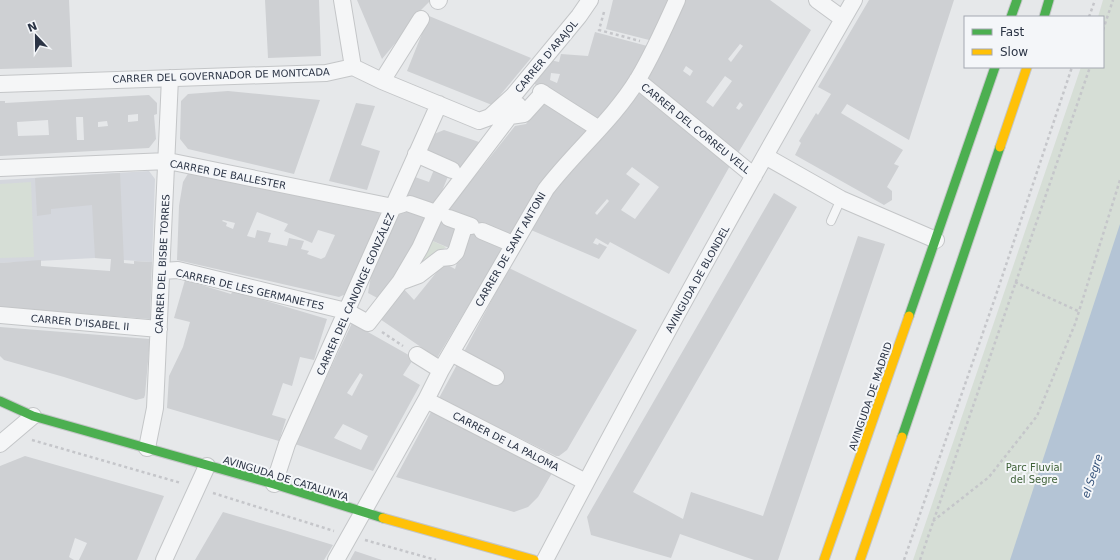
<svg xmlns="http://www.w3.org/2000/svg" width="1120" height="560" viewBox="0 0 1120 560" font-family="'DejaVu Sans',sans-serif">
<rect width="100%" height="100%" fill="#e6e8ea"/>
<path fill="#d4d7dd" d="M149,171L155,179L152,262L95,258L0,263V180Z"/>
<path fill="#d6ded6" d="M1103,0H1120V560H913L1081,67H1103V17H1098Z
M31,182L34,257L0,258V184Z
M428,239L446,247L406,277Z"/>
<path fill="#b4c4d5" d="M1120,224V560H1010Z"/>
<path fill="#ced0d3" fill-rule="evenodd" d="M0,0H69L72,67L0,69Z
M265,0H319L321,56L268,58Z
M357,0H431L417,14L403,34L382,59Z
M613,0H672L653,41L606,29Z
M685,0H770L811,30L738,153L646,81ZM740,44L743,46L731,62L728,59ZM686,66L693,71L690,76L683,71ZM725,76L732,81L713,107L706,102ZM740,102L743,105L739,110L736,108Z
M869,0H954L909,140L847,104L841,113L903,150L894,164L899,166L887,187L892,191V200L884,205L795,155L801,143L799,141L816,113L818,115L831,94L818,87Z
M429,16L531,58L492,105L407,71Z
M595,32L651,47L629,81L595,121L533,83L550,60L559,62L561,54L588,56ZM551,73L560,74L557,83L550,80Z
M641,89L731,164L669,274L610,242L608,245L596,238L593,243L598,245L599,243L607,247L599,259L531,230L557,184L616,122ZM632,167L659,187L635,219L621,210L640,184L626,174ZM607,199L609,201L597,215L595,213Z
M228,91L320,100L294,174L188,149L180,139L181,101L188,94Z
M149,95L157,103V114L154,115L156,139L149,148L0,156V101H5V103ZM138,114V121L128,122V115ZM76,117H83L84,140H77ZM48,120L49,135L18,136L17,122ZM107,121L108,126L98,127V122Z
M545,100L590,128L509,239L448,211L447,207L479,171L515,126L526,124Z
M356,103L375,106L361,145L380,151L367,190L329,181Z
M444,130L482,143L462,169L425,155L434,134Z
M435,167L449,174L435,208L406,196L415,177L429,182Z
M189,172L378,209L381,218L348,293L339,297L177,260L179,206L183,182ZM257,212L288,224L284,231L312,243L318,230L335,235L325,257L321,259L307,254L309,251L301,249L304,241L289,238L287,246L268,242L271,233L257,230L255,238L247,236ZM223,220L235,223L233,229L226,226L227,223L222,221Z
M120,173L124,263L134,264V261L152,262L150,319L0,307V263L41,260V266L110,271L111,259L95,258L92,205L51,209V214L37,216L35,178Z
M774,193L797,207L633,492L683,519L691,492L763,516L858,236L885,244L778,560H754L680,534L671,558L591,535L587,517Z
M401,206L431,217L383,301L368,293L373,264Z
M435,220L462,229L454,250L428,239Z
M468,227L506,243L437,358L377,317L401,286L414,300L444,263L455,269Z
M509,268L637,330L567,450L559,456H556L439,398Z
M185,280L231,294L233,291L327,319L314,360L300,357L292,386L283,383L272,415L286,419L279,441L167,408L169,376L183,347L190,322L174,318Z
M352,323L414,358L403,375L420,385L373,471L295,444ZM360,373L363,375L352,396L347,393ZM343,424L368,436L361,450L334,438Z
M0,327L150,339L145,395L144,398L136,400L64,377L4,360L0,356Z
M431,412L552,473L538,497L528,507L514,512L396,477Z
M25,456L164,496L137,560H79L87,543L75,538L69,557L74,560H0V466Z
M223,512L284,530L333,545L324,560H195Z
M355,551L382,560H350Z"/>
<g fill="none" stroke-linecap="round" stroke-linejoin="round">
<g stroke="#c4c6c8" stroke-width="10">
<path id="lane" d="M831,221L841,199"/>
</g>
<g stroke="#c4c6c8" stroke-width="18">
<path id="street" d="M342,0L353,67
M817,0L843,19
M438,1L439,0
M637,80L754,176
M382,81L421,19
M0,84L326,73L353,67L382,81L479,121L490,117L513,96L579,16L590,0
M541,92L599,129
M510,116L524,114L543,93
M416,154L452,170
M765,156L841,199L936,240
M0,168L168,161L393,207L403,204
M410,204L436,213
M449,218L471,226
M482,231L513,244
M162,271L178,270L346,311L368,323L400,282L420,248L436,213L518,105
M400,282L419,275L441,258L451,257L456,252L465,224
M0,315L159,329
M451,353L496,377
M417,355L441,370
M426,400L586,482
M0,444L33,416
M147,448L155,408L170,78
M274,484L287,444L439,104
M164,560L207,466
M336,560L426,400L441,370L546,189C575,151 613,120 638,79C653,54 665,27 677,0
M545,560C644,371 747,185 854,0"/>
</g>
<g stroke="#c4c6c8" stroke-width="11">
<path id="fast" d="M1011,17L1017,0
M1044,17L1049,0
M909,316L995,67
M0,401L33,416L274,484L383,518
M902,437L1000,147"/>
</g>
<g stroke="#c4c6c8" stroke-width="11">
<path id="slow" d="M1000,147L1027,67
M383,518L534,560
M824,560L909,316
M860,560L902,437"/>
</g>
<path stroke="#c5c6ca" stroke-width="2.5" stroke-dasharray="3 3" stroke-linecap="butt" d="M604,12L599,30L640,41
M1089,17L1095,0
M1103,30L1113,0
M1015,282L1078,311
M382,332L403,346
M32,440L181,483
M213,493L334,531
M933,521L989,477L1037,416L1075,324L1120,180
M365,540L436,560
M904,560L995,298L1072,67
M920,560L1090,67"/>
<use href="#lane" stroke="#f5f6f7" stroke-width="8"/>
<use href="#street" stroke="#f5f6f7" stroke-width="16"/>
<use href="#fast" stroke="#4caf50" stroke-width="9"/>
<use href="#slow" stroke="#ffc107" stroke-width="9"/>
</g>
<g text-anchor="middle" stroke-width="4" stroke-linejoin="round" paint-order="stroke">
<g font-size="10" fill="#2b3445" stroke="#f4f6f9">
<text transform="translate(546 56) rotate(-50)" y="4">CARRER D'ARAJOL</text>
<text transform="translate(221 75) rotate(-2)" y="4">CARRER DEL GOVERNADOR DE MONTCADA</text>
<text transform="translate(696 128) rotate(39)" y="4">CARRER DEL CORREU VELL</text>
<text transform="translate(228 174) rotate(11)" y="4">CARRER DE BALLESTER</text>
<text transform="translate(510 249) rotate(-60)" y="4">CARRER DE SANT ANTONI</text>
<text transform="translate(162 264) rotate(-87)" y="4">CARRER DEL BISBE TORRES</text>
<text transform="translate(697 279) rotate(-61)" y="4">AVINGUDA DE BLONDEL</text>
<text transform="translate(250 289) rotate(13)" y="4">CARRER DE LES GERMANETES</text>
<text transform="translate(355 294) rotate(-66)" y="4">CARRER DEL CANONGE GONZÁLEZ</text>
<text transform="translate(80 322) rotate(5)" y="4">CARRER D'ISABEL II</text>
<text transform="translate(870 396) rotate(-71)" y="4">AVINGUDA DE MADRID</text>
<text transform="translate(506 441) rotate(27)" y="4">CARRER DE LA PALOMA</text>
<text transform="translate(286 478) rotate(17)" y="4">AVINGUDA DE CATALUNYA</text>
</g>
<g font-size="10" fill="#3f6138" stroke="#f4f6f9">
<text x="1034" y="471">Parc Fluvial<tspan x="1034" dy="12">del Segre</tspan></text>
</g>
<g font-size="11" font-style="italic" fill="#34527a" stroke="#f4f6f9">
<text transform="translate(1092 476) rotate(-72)" y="4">el Segre</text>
</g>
</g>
<rect x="964" y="16" width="140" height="52" fill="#f4f6f9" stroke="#a4a8b1"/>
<rect x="972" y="29" width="20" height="6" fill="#4caf50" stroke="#a4a8b1"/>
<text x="1000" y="36" font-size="12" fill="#2b3445">Fast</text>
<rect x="972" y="49" width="20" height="6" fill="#ffc107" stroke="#a4a8b1"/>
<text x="1000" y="56" font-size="12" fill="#2b3445">Slow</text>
<g transform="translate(36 36) rotate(338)" stroke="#f4f6f9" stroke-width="3" paint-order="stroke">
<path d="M0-3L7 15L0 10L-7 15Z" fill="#2b3445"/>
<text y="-6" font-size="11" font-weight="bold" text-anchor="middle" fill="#2b3445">N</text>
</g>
</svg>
